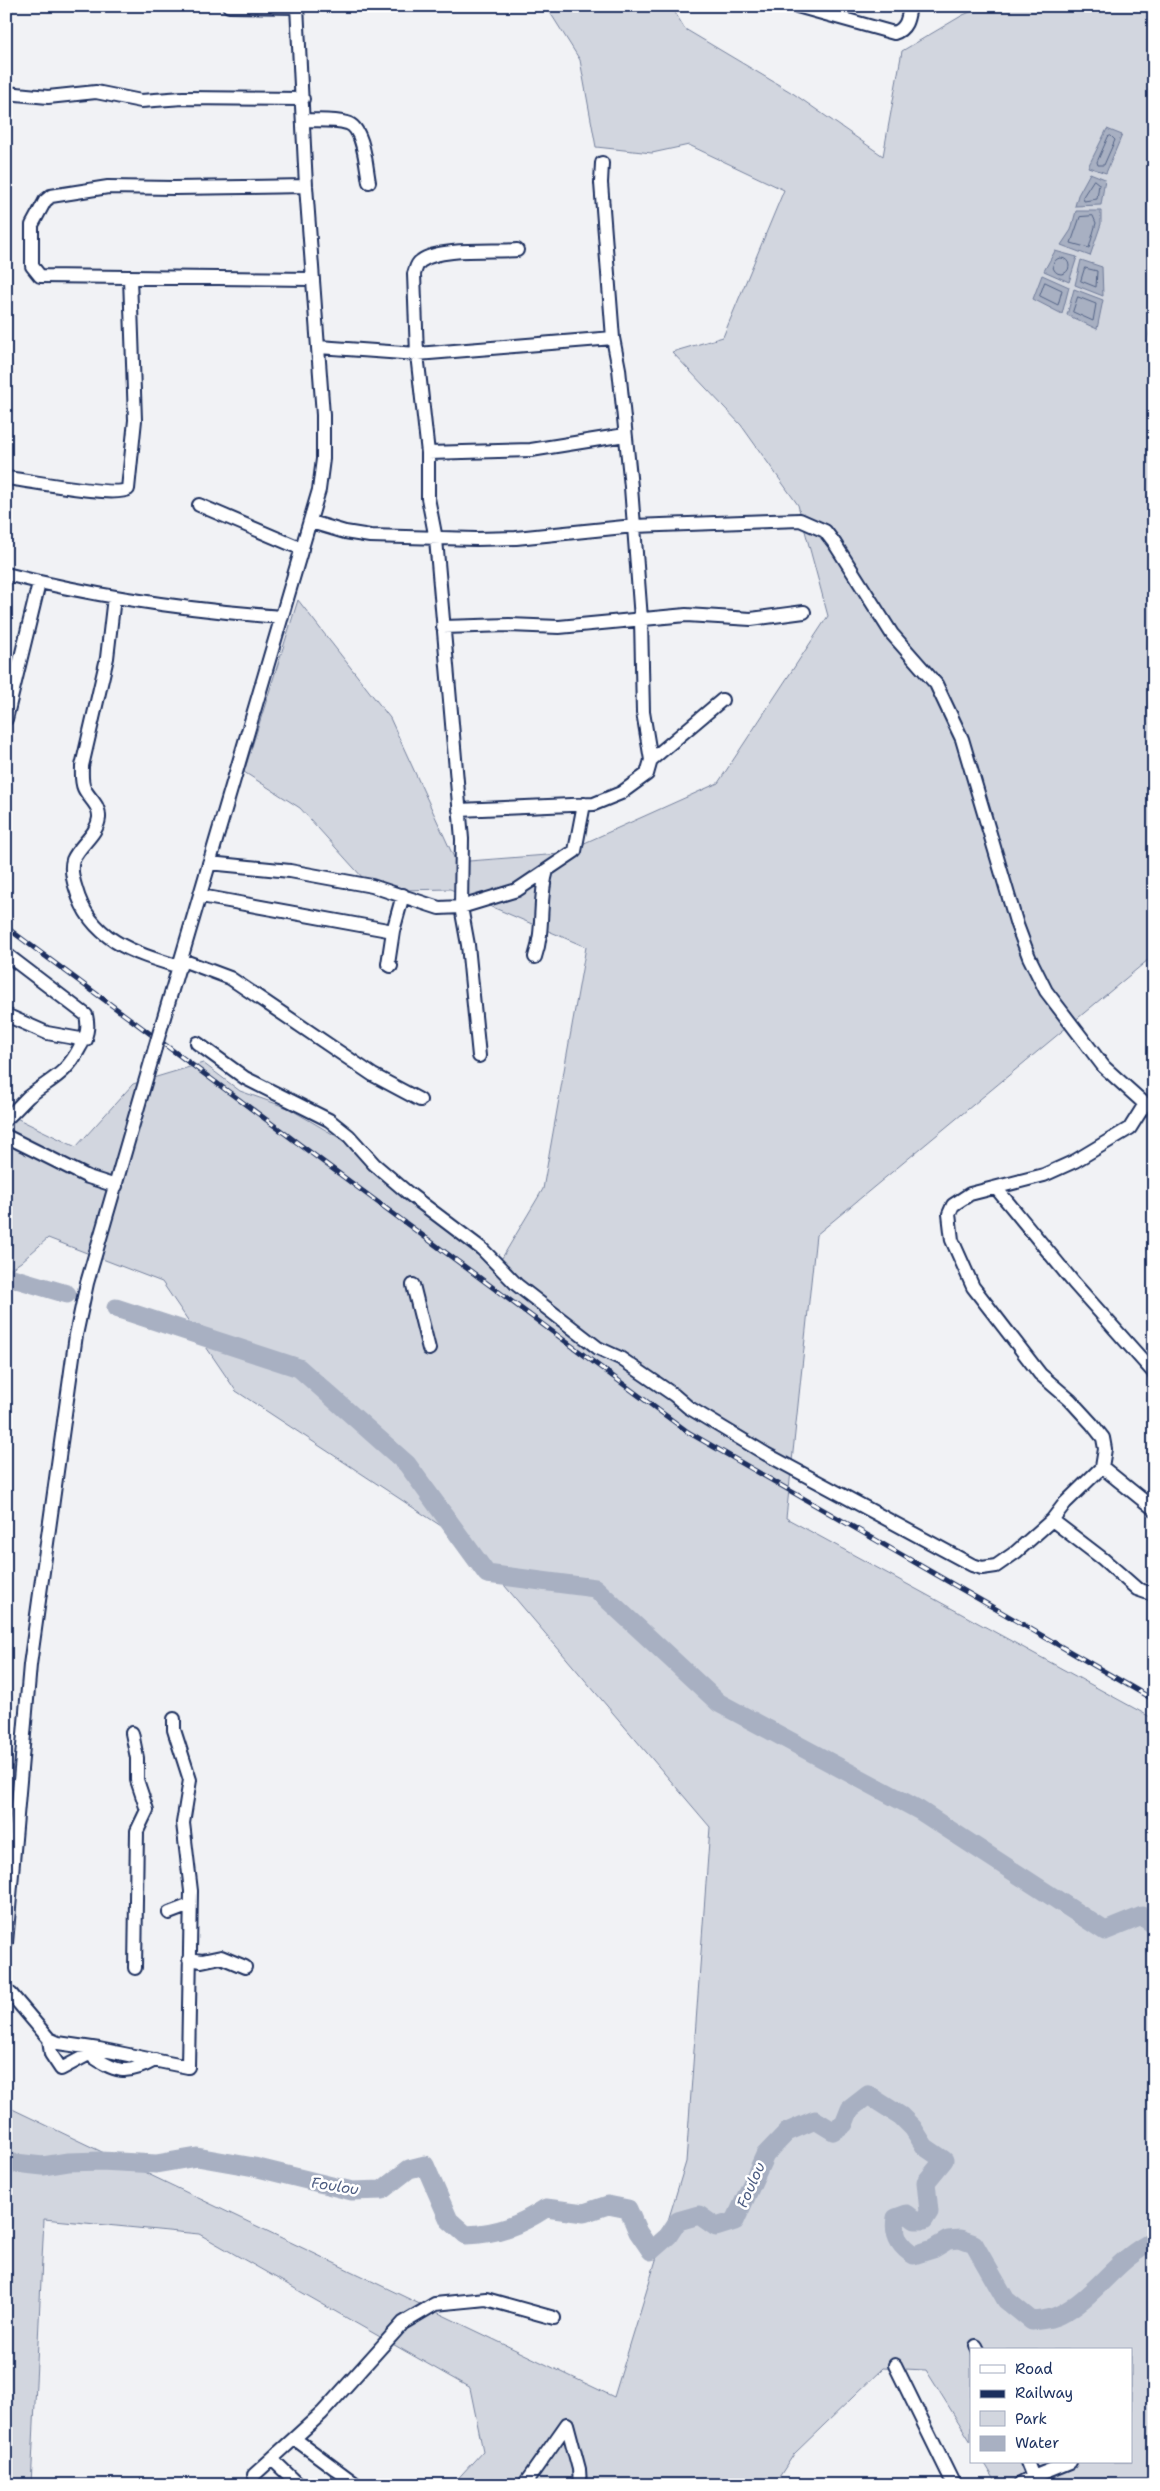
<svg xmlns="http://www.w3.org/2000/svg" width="1160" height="2491" viewBox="0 0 1160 2491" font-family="'Shantell Sans',sans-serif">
<rect width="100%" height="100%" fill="#f1f2f5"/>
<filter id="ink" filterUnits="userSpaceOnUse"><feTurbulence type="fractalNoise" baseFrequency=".02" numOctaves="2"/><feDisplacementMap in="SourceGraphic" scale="10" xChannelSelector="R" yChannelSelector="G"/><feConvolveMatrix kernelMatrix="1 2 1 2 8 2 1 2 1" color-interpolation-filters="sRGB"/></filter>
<g filter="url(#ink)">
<path fill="#d2d6df" stroke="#76829e" d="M546,6H671L685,29L794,94L883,156L902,51L963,15L985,6H1153L1154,303L1147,343L1154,358V955L816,1235L786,1518L1154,1719V2485H998L984,2462H1131V2350H971V2442L926,2370L883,2368L794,2454L774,2485H452L483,2451L470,2388L199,2234L44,2219L31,2485H6V2106L614,2397L686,2162L710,1827L470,1545L236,1391L162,1282L48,1238L21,1262L6,1272V1113L76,1147L133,1084L203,1063L240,1091L288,1108L365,1153L502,1258L543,1189L586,947L450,889L402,890L363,878L300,808L244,772L298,600L390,718L456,862L560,854L718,783L828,616L798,505L741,425L672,352L723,337L784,190L689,145L652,153L596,147L580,60Z"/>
<path fill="#a8b0c2" stroke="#707c9a" d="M1107,129L1122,135L1106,173L1088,167Z
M1090,173L1105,179L1101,205L1075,206L1078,195Z
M1076,211H1101V224L1090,256L1061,245L1071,230Z
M1055,251L1077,257L1069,282L1044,271Z
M1081,260L1102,267L1103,296L1075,285Z
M1042,275L1069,287L1062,314L1033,299Z
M1074,289L1103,300L1097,329L1067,315Z"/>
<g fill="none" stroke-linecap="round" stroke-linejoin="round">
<path stroke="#536386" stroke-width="1" d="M1111,136L1115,140L1104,165H1098L1097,162L1108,137Z
M1094,180L1099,184L1097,199L1084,201L1083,197Z
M1093,216L1096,223L1089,248L1071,243L1080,217Z
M1053 266a8 8 0 1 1 16 0a8 8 0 1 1-16 0Z
M1085,268L1097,271L1096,287L1081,281Z
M1045,282L1062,290L1058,305L1040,296Z
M1078,297L1096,304L1093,321L1073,312Z"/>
<path stroke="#a8b0c2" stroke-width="19" d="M6,1276L67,1294
M116,1308L299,1368L407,1464L487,1574L595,1588L719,1703L919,1810L1105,1931L1142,1916L1154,1925
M6,2162L43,2166L68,2162L101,2161L156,2164L197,2157L254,2167L352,2191L382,2190L409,2169L425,2165L449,2220L466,2235C498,2234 520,2225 546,2208L584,2213L608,2205L628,2209L638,2232L651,2251L668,2236L678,2221L699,2215L716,2227L735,2221L765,2155L787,2132L815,2120L833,2131L844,2124L850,2109L868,2095L901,2116L913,2128L925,2147L944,2160L926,2182L929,2212L924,2220H915L907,2214L896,2218C893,2235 899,2246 914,2255L933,2249L948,2240L960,2239L974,2244L1006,2300L1032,2321C1041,2320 1052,2319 1059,2315C1096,2297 1116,2258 1154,2241"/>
<g stroke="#1b2f5e" stroke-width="16">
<path id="minor" d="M229,6L297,7
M797,6L894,33C907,29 908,18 910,6
M6,7V6
M6,93L48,97L96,92L141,101L183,98L303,99
M303,120C317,121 333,119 347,123C364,127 366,167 369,182
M306,186L174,188L108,187L51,196L45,201L32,225V266L40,276L311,279
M319,347L417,354L613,338
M428,453L531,450L625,435
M6,478C27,480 115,498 128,489L135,420L130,278
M199,505L302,549
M311,522L345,532L370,536L476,539L516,538L634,526L800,520L825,531L835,544L892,634L936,684L962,739L1017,925L1029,957L1046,991L1104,1067L1145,1104H1154
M6,574C97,597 189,610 282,617
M114,597L107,658L82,766C82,773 81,781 84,788C89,799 100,805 99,818C97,835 80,844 73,860C70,869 73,880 76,889C90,940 134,953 180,967
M443,627L509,625L559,627L686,615L751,619L804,612
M6,719L39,583
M651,760L722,700
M459,810L594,804L621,793L647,774L651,760L643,712L641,619L631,487L619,369L613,338L601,183L602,163
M209,863L290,871L372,886L439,908L461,907L517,890L575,851L584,804
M201,896L393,931
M6,954L86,1015C89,1028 87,1036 80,1047C65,1076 52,1078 28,1097C21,1104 14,1112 6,1119
M535,957C545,928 538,900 547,870
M182,960L230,978L373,1075L420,1100
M391,966L388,964L393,931L403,895
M6,1015L47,1033L86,1040
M162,1024L319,490L323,459V415L306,186L297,6
M197,1043L245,1078L329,1120L349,1136L374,1164L408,1193L482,1249L517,1285L598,1348L620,1358L674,1395L688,1407L766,1454L972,1565L982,1568L996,1566L1016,1552L1052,1520L1065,1503L1102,1467L1105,1449L1103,1438L1092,1424L1070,1400L1040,1374L973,1287L952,1240L949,1214L953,1205L970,1194L1044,1175L1075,1161L1130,1128L1145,1104
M479,1056L468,945L461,907L462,839L436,539L428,498V453L417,354L414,274C416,269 416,264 421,261C440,247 493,252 517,250
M6,1136L88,1177L116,1186
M996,1188L1074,1283L1154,1373
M413,1285L429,1349
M1102,1467L1154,1509
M1052,1520L1103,1559L1137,1589L1154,1595
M132,1733L137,1758V1780L147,1810L137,1831L135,1968
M169,1913L190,1905
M6,1943L30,1665L76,1335L87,1283L155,1048
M189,1959L202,1961L221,1957L245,1967
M6,1993L11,1994L49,2039L58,2043L99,2049L188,2067L191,1891L183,1823L190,1780L174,1730V1719
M49,2039L51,2054L61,2069L89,2054C115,2072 126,2076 155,2060
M976,2346L978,2350
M895,2365L954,2485
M567,2424L579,2469L580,2485
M295,2439L357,2485
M273,2460L299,2485
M254,2475L322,2413L403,2323L435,2304L486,2299L554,2318
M1033,2477L1070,2462
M524,2485L567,2424
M1019,2485L1033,2477L1027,2462"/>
</g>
<use href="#minor" stroke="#fff" stroke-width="12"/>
<g stroke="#1b2f5e" stroke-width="5">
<path id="rail" d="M6,927L688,1432L1154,1700"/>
</g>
<use href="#rail" stroke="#fff" stroke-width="3" stroke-dasharray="9" stroke-linecap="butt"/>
<g stroke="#1b2f5e" stroke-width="16" stroke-linecap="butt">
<path id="minor-bridge" d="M155,1048L162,1024"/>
</g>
<use href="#minor-bridge" stroke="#fff" stroke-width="12"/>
</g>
</g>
<g text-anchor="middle" stroke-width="5" stroke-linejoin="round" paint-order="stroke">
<g font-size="15" font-style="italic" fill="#4c5c81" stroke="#fff">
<text transform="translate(751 2185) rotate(-66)" y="5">Foulou</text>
<text transform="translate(335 2186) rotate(9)" y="5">Foulou</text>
</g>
</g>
<rect width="1160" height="2491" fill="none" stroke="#fff" stroke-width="25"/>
<rect x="12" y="12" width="1135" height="2466" fill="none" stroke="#1b2f5e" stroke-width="2" filter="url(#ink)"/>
<rect x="970" y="2348" width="162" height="115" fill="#ffffff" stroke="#a4acbf"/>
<rect x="980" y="2365" width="25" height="8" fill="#ffffff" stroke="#a4acbf"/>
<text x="1015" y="2374" font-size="15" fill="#1b2f5e">Road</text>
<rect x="980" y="2390" width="25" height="8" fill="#1b2f5e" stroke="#a4acbf"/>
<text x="1015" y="2398" font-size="15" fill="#1b2f5e">Railway</text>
<rect x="980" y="2411" width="25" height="15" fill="#d2d6df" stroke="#a4acbf"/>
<text x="1015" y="2424" font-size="15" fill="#1b2f5e">Park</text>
<rect x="980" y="2436" width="25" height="15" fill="#a8b0c2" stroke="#a4acbf"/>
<text x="1015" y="2448" font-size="15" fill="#1b2f5e">Water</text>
</svg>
